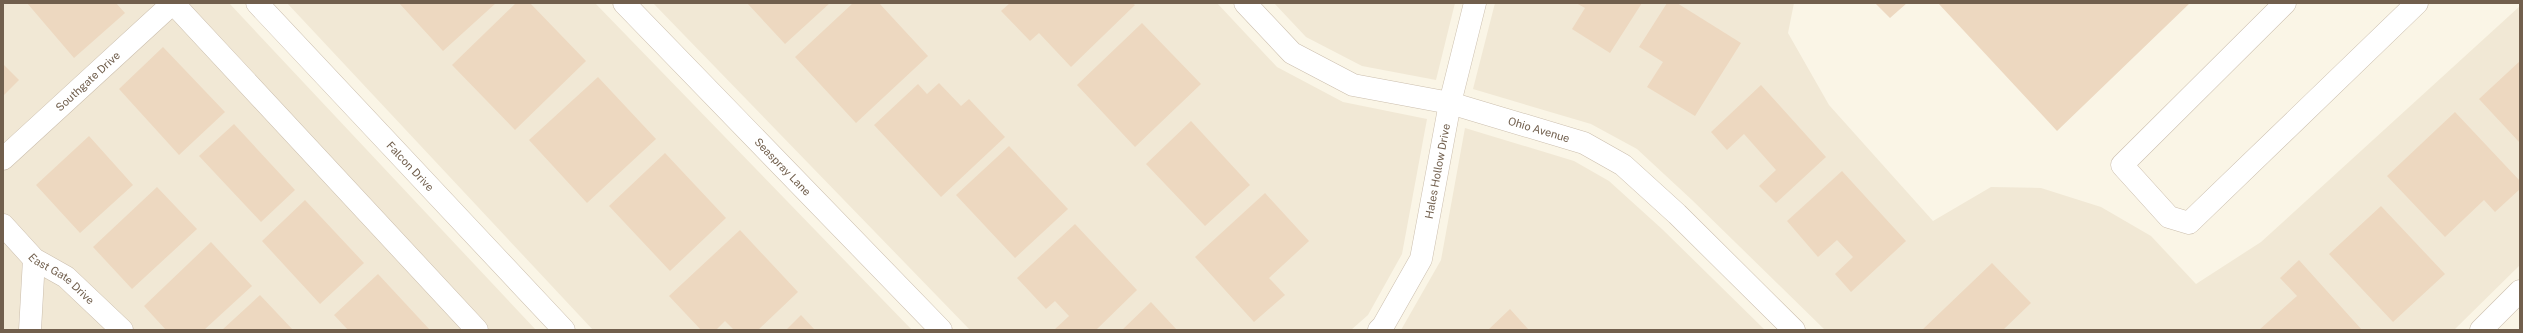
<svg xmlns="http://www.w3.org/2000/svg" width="2523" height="333" viewBox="0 0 2523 333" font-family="'Public Sans',sans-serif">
<rect width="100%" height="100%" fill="#faf5e6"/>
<path fill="#f1e8d5" d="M3,3H229L536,330H3Z
M287,3H595L912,330H593Z
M653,3H1217L1277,67L1343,102L1427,119L1402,254L1368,315L1351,330H970Z
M1274,3H1455L1436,80L1362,66L1306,37Z
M1495,3H1794L1788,33L1829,105L1933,221L1991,187L2041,188L2101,207L2151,236L2196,284L2261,242L2520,6V265L2454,330H1825L1692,200L1637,149L1591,124L1473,89Z
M1465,128L1574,161L1609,181L1662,229L1765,330H1401L1441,260Z"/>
<path fill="#edd8c0" d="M27,3H116L125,13L74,58Z
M399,3H496L443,51Z
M516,3H530L586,61L515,130L452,65Z
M747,3H830L785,44Z
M853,3H879L928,56L856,123L795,57Z
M1010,3H1132L1135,5L1071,67L1039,33L1030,41L1001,11Z
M1576,3H1642L1610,53L1572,29L1585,8Z
M1667,3H1677L1741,43L1695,116L1647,87L1663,62L1639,47Z
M1875,3H1907L1890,18Z
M1938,3H2190L2057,131Z
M1142,23L1201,84L1135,147L1077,85Z
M163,47L225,112L179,155L119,89Z
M2520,61V143L2479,99Z
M3,64L19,80L3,96Z
M598,77L656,139L587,203L529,140Z
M939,83L961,106L969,99L1005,137L941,197L874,125L918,84L927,94Z
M1761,85L1826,157L1776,203L1759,186L1776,170L1744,134L1727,150L1711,132Z
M2455,112L2520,181V189L2495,212L2484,200L2445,237L2387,176Z
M1191,121L1250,185L1205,226L1146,164Z
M234,124L295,190L261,222L199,156Z
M89,136L133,185L80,233L36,185Z
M1009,146L1068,209L1015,258L956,195Z
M665,153L726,218L670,271L609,206Z
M1842,171L1906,241L1851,292L1835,274L1853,257L1837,240L1818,257L1787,221Z
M157,187L197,229L132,289L93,247Z
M1265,193L1309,241L1269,278L1285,295L1254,322L1195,257Z
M305,200L364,263L320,304L262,241Z
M2381,206L2445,274L2393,322L2329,254Z
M1075,224L1137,290L1096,330H1054L1069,316L1055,301L1046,309L1017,278Z
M740,230L798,292L758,330H734L725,321L716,330H701L669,296Z
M211,242L252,286L204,330H166L144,306Z
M2299,260L2362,330H2259L2297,296L2280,278Z
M1992,263L2031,303L2003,330H1922Z
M378,274L430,330H348L334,315Z
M260,295L293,330H222Z
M1151,302L1177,330H1122Z
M1510,309L1529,330H1488Z
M801,315L815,330H786Z"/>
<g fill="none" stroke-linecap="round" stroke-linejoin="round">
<g stroke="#cbbead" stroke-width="23">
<g id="minor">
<path d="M173,3L477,330"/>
<path id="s1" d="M257,3L564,330"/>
<path id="s2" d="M624,3L941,330"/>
<path id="s3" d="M1245,3L1292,53L1353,85L1450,103L1584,143L1623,165L1677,214L1794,330"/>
<path d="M2285,3L2122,165L2169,217L2189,223L2417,3"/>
<path id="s4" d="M3,159L173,3"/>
<path id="s5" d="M3,225L34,259L66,277L122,330"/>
<path d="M30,330L34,259"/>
<path id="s6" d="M1379,330L1383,326L1421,259L1450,103L1475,3"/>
<path d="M2481,330L2520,291"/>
</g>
</g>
<use href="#minor" stroke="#fff" stroke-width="22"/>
</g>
<g text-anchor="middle" stroke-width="3.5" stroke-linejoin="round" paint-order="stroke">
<g font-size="11" fill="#715f4d" stroke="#fdf9ec">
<text dy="4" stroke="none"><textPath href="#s4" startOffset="115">Southgate Drive</textPath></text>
<text dy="4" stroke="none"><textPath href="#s3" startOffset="329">Ohio Avenue</textPath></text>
<text dy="4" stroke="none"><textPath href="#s1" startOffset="224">Falcon Drive</textPath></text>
<text dy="4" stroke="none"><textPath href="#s2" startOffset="228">Seaspray Lane</textPath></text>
<text dy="4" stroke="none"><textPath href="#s6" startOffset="172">Hales Hollow Drive</textPath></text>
<text dy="4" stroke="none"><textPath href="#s5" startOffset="80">East Gate Drive</textPath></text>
</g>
</g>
<rect width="2523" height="333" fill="none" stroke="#715f4d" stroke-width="8"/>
</svg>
